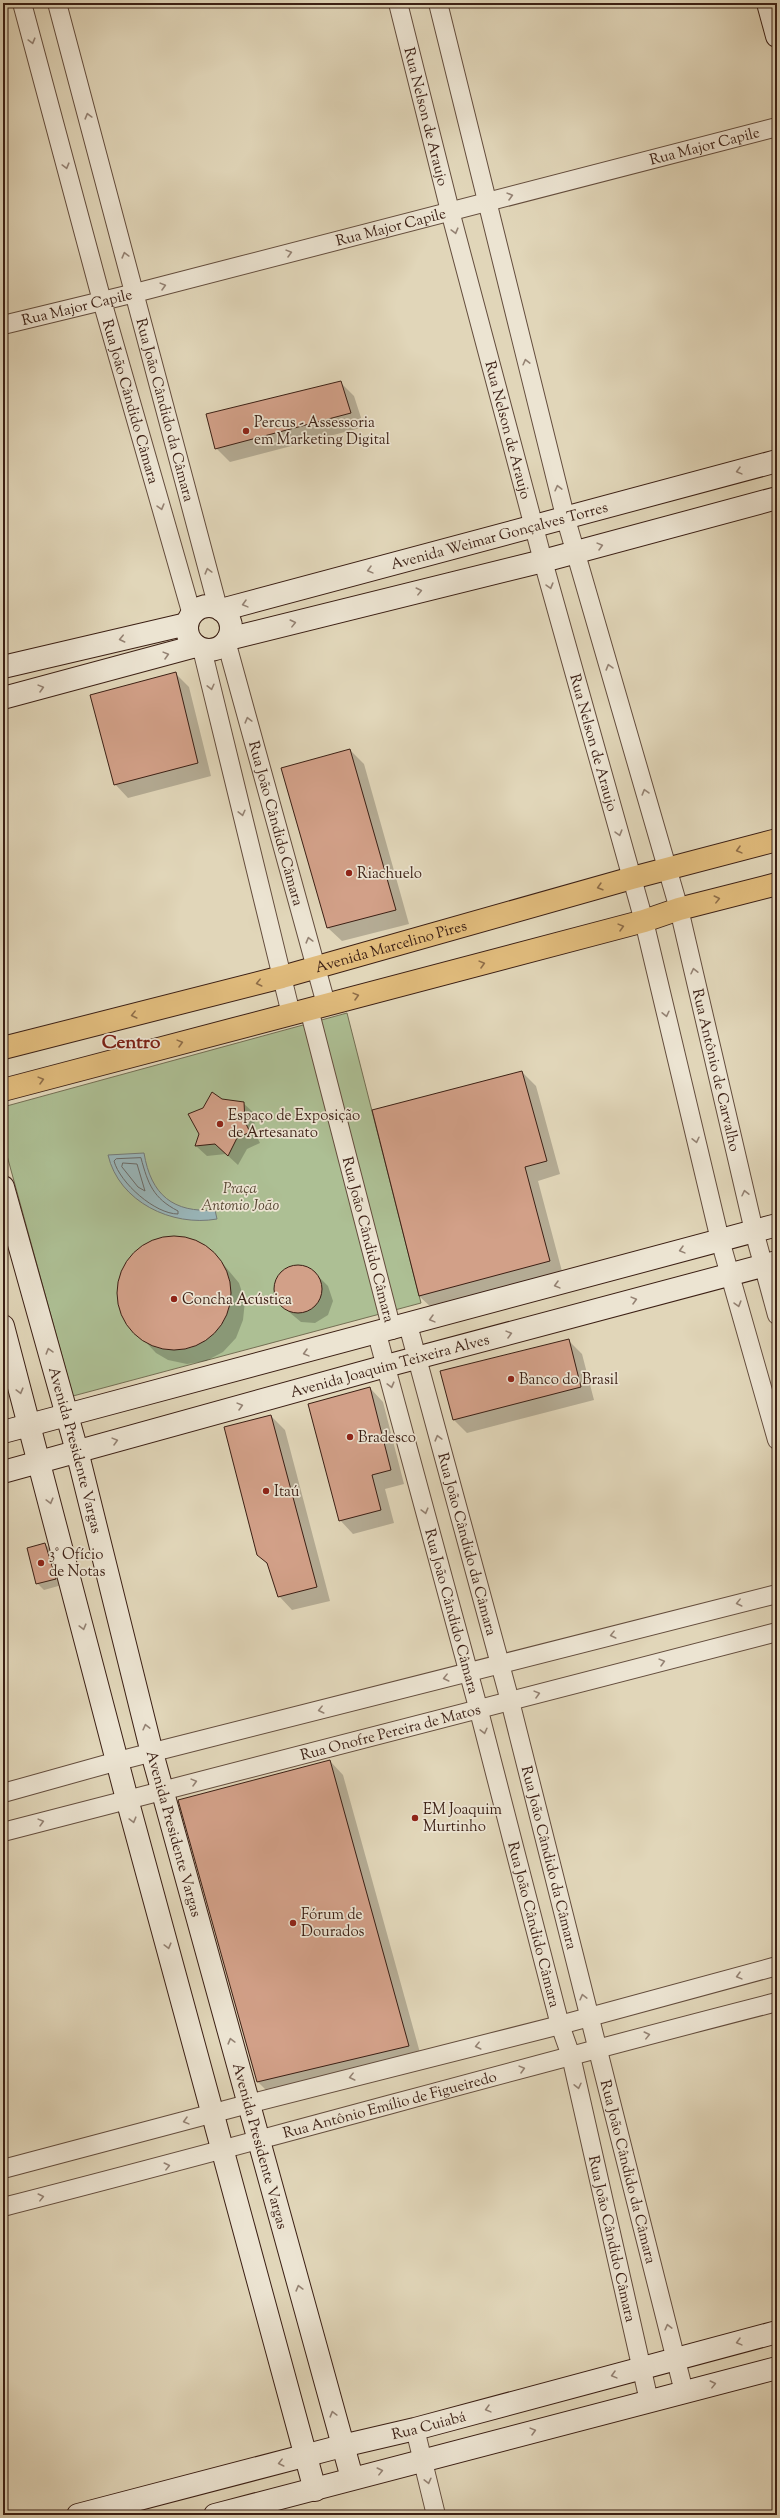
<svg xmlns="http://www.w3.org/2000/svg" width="780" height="2518" viewBox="0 0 780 2518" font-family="'Sorts Mill Goudy',serif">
<rect width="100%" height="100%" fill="#e1d6b9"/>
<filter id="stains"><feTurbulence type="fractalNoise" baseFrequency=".005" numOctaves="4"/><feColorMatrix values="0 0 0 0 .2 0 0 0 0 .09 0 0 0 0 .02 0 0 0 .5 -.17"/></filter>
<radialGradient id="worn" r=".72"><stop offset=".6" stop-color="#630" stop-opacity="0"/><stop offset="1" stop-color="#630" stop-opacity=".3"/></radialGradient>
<path fill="#adbf94" stroke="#746f54" d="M347,1013L421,1303L73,1396L3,1141V1107Z"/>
<path fill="#99b6ba" stroke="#737a78" d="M144,1153C151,1195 173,1213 215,1210L217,1219C172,1227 119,1202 108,1155Z"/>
<path fill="#0003" d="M340,382L354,396L364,427L230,462L216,448Z
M175,673L189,687L211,776L128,798L115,784Z
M350,750L364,764L409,924L342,941L328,928L282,769Z
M522,1072L536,1086L560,1174L538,1181L563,1275L433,1309L419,1296Z
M222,1100L243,1103L254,1113L255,1133L260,1143L247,1149L238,1165L226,1154L207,1156L196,1146L200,1134Z
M180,1237L198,1242L214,1253L239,1283L245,1301L243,1320L236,1338L223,1352L206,1361L187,1364L168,1360L156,1353L124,1319L119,1306L120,1279L125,1266L143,1247L160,1239Z
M304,1266L317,1275L328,1286L333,1301L328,1315L315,1323L301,1322L289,1312L278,1301L275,1287L282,1273L288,1268Z
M568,1340L582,1354L594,1400L467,1433L453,1419Z
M370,1388L383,1402L404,1484L385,1489L394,1523L353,1534L340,1520Z
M271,1416L285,1430L330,1601L292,1610L279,1596L269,1566L258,1554Z
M45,1544L52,1551L62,1585L44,1590L37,1583Z
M330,1761L343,1775L422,2060L272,2096L258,2082L179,1801Z"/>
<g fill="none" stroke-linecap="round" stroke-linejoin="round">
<path stroke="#6a6a67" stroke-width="1" d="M141,1158C148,1184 153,1198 178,1211V1214C155,1214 120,1183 114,1161L116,1159Z
M123,1163L137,1164L145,1191L138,1187L122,1167Z"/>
</g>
<path fill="#d2a088" stroke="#3b1f14" d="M341,381L351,413L215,449L206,414Z
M176,672L198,763L114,785L90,695Z
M350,749L396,910L327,928L281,768Z
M522,1071L547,1161L525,1167L550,1261L419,1296L372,1110Z
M212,1092L222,1099L244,1102L245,1122L250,1132L237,1138L228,1156L215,1144L195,1146L199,1134L188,1114L203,1108Z
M117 1293a57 57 0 1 1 114 0a57 57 0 1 1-114 0Z
M274 1289a24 24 0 1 1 48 0a24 24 0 1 1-48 0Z
M569,1339L581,1387L453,1420L440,1371Z
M370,1387L391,1470L372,1475L381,1510L339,1521L308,1404Z
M271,1415L317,1587L278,1597L267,1563L257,1555L224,1427Z
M45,1543L56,1579L36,1584L27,1548Z
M330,1760L409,2046L257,2082L178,1800Z"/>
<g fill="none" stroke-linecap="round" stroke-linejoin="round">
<g stroke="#644d3d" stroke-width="20">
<g id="street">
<path id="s1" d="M22,3L102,301L192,615"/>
<path id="s2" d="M57,3L218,608"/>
<path id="s3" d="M398,3L450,211L543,561L644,921L720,1240L777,1440"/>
<path id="s4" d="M438,3L565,516L679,909L754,1231L777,1315"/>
<path id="s5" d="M3,325L135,293L777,127"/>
<path id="s6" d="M226,641L326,1004"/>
<path d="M202,649L291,1014"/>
<path id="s7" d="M309,1009L392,1330"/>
<path id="s8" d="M408,1325L510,1701L684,2392"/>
<path id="s9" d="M377,1334L479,1711L560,2025L571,2056L649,2401"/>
<path d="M3,1793L118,1761L777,1594"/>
<path id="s10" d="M3,1832L777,1632"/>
<path d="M3,2169L248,2104L560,2025L777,1966"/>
<path id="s11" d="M3,2207C262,2141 518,2068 777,2002"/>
<path d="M415,2429L436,2515"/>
</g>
</g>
<g stroke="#3b1f14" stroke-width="24">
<g id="secondary">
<path d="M768,3L777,36"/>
<circle cx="209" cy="628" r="22"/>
<path id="s12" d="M221,610L777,461"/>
<path d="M228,639L543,561L777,498"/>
<path d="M3,667L187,624"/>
<path d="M3,698L196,646"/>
<path id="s13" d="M3,1187L77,1451L152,1753L352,2478"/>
<path d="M3,1326L127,1799L315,2490"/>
<path d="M3,1432L777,1225"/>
<path id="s14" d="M3,1472L386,1366L777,1262"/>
<path id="s15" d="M78,2515L342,2446L415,2429L777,2332"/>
<path d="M215,2515L777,2368"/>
</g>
</g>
<g stroke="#3b1f14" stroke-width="24">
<g id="primary">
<path id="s16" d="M3,1048L282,977L632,878L777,840"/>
<path d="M3,1090L644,921L679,909L777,884"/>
</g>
</g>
<use href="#street" stroke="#ece4d2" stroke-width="18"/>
<use href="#secondary" stroke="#ece4d2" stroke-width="22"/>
<use href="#primary" stroke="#e0bb7c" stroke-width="22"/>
</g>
<defs><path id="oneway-chevron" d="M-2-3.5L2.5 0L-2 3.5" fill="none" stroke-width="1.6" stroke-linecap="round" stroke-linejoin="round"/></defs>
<g stroke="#948273">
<use href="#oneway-chevron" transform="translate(32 41) rotate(75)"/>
<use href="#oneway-chevron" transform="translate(88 116) rotate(-105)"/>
<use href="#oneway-chevron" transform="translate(66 166) rotate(75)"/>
<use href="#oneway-chevron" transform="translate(510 196) rotate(-15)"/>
<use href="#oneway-chevron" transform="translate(455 231) rotate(75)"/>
<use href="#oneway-chevron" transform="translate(289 253) rotate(-15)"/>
<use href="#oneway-chevron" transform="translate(125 255) rotate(-105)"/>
<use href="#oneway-chevron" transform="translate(163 286) rotate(-15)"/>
<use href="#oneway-chevron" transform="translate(526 362) rotate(-104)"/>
<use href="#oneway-chevron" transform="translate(739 471) rotate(165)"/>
<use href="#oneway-chevron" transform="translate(558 488) rotate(-104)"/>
<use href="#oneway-chevron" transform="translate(161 507) rotate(74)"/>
<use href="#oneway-chevron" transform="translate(600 546) rotate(-15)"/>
<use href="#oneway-chevron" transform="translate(370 570) rotate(165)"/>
<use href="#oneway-chevron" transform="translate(208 571) rotate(-105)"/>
<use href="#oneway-chevron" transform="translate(550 586) rotate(74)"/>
<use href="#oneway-chevron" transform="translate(419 591) rotate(-14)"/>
<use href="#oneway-chevron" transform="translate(245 604) rotate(165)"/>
<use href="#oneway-chevron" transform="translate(293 623) rotate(-14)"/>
<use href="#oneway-chevron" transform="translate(122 639) rotate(167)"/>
<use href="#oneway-chevron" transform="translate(166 655) rotate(-15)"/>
<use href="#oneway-chevron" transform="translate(609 667) rotate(-106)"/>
<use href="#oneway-chevron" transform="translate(211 687) rotate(76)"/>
<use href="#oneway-chevron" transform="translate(41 688) rotate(-15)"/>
<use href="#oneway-chevron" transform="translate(248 720) rotate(-105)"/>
<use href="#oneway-chevron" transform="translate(645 792) rotate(-106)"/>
<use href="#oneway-chevron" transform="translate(242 813) rotate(76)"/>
<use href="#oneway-chevron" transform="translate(619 833) rotate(74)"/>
<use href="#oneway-chevron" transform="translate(309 940) rotate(-105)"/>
<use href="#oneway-chevron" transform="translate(694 971) rotate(-103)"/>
<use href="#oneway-chevron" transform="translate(666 1014) rotate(77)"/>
<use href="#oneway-chevron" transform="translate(696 1140) rotate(77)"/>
<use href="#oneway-chevron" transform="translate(745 1193) rotate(-103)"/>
<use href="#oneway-chevron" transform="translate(682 1250) rotate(165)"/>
<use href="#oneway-chevron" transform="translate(557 1285) rotate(165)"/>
<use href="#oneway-chevron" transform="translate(634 1300) rotate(-15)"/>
<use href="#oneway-chevron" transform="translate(738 1304) rotate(74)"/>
<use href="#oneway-chevron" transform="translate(432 1319) rotate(165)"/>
<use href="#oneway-chevron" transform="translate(509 1334) rotate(-15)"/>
<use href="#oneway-chevron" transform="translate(49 1351) rotate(-106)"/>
<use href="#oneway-chevron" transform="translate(306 1353) rotate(165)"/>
<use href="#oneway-chevron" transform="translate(391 1385) rotate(75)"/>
<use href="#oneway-chevron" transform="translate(20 1391) rotate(75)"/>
<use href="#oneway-chevron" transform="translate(240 1406) rotate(-15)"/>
<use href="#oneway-chevron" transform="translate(438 1438) rotate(-105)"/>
<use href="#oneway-chevron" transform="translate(115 1441) rotate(-15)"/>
<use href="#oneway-chevron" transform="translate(50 1501) rotate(75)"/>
<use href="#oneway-chevron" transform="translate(425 1511) rotate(75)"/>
<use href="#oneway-chevron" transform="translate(739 1603) rotate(166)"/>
<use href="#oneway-chevron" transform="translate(83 1627) rotate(75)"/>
<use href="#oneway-chevron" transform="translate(613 1635) rotate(166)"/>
<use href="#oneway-chevron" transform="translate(662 1662) rotate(-15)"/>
<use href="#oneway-chevron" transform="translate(446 1678) rotate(166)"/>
<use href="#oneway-chevron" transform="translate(537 1694) rotate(-15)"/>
<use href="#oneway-chevron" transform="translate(321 1710) rotate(166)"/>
<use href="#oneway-chevron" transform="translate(146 1727) rotate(-104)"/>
<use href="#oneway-chevron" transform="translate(484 1731) rotate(76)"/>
<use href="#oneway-chevron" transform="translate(194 1782) rotate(-15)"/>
<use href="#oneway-chevron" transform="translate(133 1820) rotate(75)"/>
<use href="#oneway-chevron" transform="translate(41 1822) rotate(-15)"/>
<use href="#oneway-chevron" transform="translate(168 1946) rotate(75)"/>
<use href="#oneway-chevron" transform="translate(739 1976) rotate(165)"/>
<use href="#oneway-chevron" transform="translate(583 1997) rotate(-104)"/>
<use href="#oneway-chevron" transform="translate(647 2035) rotate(-14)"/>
<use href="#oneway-chevron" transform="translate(231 2041) rotate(-105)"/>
<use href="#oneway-chevron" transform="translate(478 2046) rotate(166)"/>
<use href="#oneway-chevron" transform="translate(522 2069) rotate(-15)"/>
<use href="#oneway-chevron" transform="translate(352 2077) rotate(166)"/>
<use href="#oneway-chevron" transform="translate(578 2086) rotate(77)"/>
<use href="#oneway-chevron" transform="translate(186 2121) rotate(165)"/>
<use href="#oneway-chevron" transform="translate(167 2166) rotate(-14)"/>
<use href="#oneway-chevron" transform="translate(41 2197) rotate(-14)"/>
<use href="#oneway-chevron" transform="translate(299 2288) rotate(-105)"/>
<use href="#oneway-chevron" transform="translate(668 2327) rotate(-104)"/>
<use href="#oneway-chevron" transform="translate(739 2342) rotate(165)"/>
<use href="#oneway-chevron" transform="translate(614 2375) rotate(165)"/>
<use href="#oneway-chevron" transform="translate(713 2384) rotate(-14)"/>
<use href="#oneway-chevron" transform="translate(488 2409) rotate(165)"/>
<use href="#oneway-chevron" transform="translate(333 2414) rotate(-105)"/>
<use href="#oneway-chevron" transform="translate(533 2431) rotate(-15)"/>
<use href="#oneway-chevron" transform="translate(281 2463) rotate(166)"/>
<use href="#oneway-chevron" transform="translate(380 2471) rotate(-14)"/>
<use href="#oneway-chevron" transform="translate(428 2481) rotate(76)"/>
</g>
<g stroke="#8e6d48">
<use href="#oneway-chevron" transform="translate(739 850) rotate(165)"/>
<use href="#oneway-chevron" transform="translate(600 887) rotate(164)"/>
<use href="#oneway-chevron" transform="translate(717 899) rotate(-14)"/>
<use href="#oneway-chevron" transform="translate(621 927) rotate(-15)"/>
<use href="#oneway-chevron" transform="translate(482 964) rotate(-15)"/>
<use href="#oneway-chevron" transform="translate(259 983) rotate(166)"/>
<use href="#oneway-chevron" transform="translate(356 996) rotate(-15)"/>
<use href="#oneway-chevron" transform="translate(134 1015) rotate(166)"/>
<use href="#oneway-chevron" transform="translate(180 1043) rotate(-15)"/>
<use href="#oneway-chevron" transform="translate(41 1080) rotate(-15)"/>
</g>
<g fill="#8f2418" stroke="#ece4d2" stroke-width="1.5">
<circle cx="246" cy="431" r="4"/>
<circle cx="349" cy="873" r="4"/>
<circle cx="220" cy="1124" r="4"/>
<circle cx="174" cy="1299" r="4"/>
<circle cx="511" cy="1379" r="4"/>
<circle cx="350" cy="1437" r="4"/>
<circle cx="266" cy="1491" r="4"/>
<circle cx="41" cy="1563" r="4"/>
<circle cx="415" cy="1818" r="4"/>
<circle cx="293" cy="1923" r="4"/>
</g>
<g text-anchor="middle" stroke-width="3.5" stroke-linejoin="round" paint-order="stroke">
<g font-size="15" fill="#3b1f14" stroke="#ece4d2">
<text dy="5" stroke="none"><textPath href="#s3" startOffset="117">Rua Nelson de Araujo</textPath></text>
<text dy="5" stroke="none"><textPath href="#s5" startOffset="724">Rua Major Capile</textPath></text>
<text dy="5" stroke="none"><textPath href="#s5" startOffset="400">Rua Major Capile</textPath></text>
<text dy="5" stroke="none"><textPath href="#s5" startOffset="76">Rua Major Capile</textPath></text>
<text dy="5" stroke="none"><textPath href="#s1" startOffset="413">Rua João Cândido Câmara</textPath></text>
<text dy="5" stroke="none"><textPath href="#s2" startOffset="421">Rua João Cândido da Câmara</textPath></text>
<text dy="5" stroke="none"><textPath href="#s3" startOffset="441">Rua Nelson de Araujo</textPath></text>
<text dy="5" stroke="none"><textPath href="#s12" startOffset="288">Avenida Weimar Gonçalves Torres</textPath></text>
<text dy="5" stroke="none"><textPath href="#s3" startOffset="765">Rua Nelson de Araujo</textPath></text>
<text dy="5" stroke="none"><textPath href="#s6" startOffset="189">Rua João Cândido Câmara</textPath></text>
<text dy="5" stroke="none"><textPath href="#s16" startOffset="401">Avenida Marcelino Pires</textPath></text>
<text dy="5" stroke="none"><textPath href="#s4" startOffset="1103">Rua Antônio de Carvalho</textPath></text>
<text dy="5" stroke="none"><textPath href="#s7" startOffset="238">Rua João Cândido Câmara</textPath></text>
<text dy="5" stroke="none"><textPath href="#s14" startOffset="401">Avenida Joaquim Teixeira Alves</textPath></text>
<text dy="5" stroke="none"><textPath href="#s13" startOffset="273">Avenida Presidente Vargas</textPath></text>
<text dy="5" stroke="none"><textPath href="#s8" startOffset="227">Rua João Cândido da Câmara</textPath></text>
<text dy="5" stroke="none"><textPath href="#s9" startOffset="287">Rua João Cândido Câmara</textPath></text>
<text dy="5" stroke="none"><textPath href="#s10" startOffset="400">Rua Onofre Pereira de Matos</textPath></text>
<text dy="5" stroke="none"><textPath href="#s13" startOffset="669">Avenida Presidente Vargas</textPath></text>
<text dy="5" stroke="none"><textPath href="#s8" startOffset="551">Rua João Cândido da Câmara</textPath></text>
<text dy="5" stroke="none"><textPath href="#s9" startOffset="611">Rua João Cândido Câmara</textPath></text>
<text dy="5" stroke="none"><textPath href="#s11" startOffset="400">Rua Antônio Emílio de Figueiredo</textPath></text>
<text dy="5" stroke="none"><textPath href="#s13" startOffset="993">Avenida Presidente Vargas</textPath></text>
<text dy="5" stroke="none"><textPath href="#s8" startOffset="875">Rua João Cândido da Câmara</textPath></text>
<text dy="5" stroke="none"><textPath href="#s9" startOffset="935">Rua João Cândido Câmara</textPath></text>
<text dy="5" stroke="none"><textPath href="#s15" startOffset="362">Rua Cuiabá</textPath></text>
</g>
<g font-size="15" fill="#3b1f14" stroke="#ece4d2" text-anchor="start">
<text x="254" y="427">Percus - Assessoria<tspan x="254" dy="17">em Marketing Digital</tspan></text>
<text x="357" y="878">Riachuelo</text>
<text x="228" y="1120">Espaço de Exposição<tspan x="228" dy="17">de Artesanato</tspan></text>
<text x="182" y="1304">Concha Acústica</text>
<text x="519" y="1384">Banco do Brasil</text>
<text x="358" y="1442">Bradesco</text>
<text x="274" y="1496">Itaú</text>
<text x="49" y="1559">3° Ofício<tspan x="49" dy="17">de Notas</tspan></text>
<text x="423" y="1814">EM Joaquim<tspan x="423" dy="17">Murtinho</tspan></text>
<text x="301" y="1919">Fórum de<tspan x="301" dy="17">Dourados</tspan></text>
</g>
<g font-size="15" font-style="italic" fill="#584734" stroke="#ece4d2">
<text x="240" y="1193">Praça<tspan x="240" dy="17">Antonio João</tspan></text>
</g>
<g font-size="19" font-weight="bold" fill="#7a1f14" stroke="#ece4d2">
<text x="131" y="1048">Centro</text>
</g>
</g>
<rect width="780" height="2518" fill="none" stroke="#e1d6b9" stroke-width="16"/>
<rect x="4" y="4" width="772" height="2510" fill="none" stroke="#3b1f14" stroke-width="2"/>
<rect x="8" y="8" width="764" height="2502" fill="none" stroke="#3b1f14"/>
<rect width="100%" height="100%" filter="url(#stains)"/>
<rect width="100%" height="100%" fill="url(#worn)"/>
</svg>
